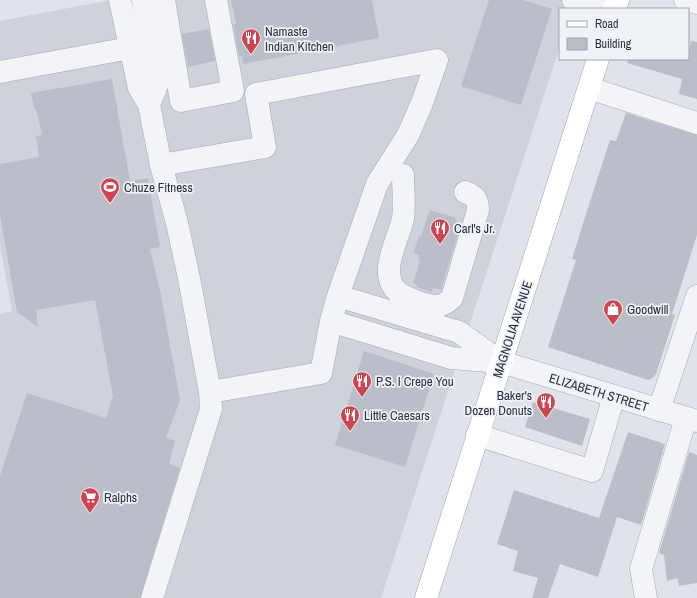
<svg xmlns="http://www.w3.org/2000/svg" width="697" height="598" viewBox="0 0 697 598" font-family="'Archivo Narrow',sans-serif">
<rect width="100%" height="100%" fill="#e0e3e9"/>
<path fill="#ced2db" d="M111,0H572L569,9H560V46L381,598H0V314L12,311L0,245V21Z"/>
<path fill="#babec9" d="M231,0H372L379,38L243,64L242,56H239L233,24H236Z
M489,0H523L552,9L521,105L461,86Z
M209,29L215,61L188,67L182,34Z
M691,41L697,42V99L679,94L682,79L627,63L628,59H688Z
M112,79L130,181L148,178L160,247L150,249L160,290L180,400L166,438L175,441L169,464L180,468L140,598H0V476L27,393L106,418L113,396L95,300L36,310L38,327L17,312L0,215V164L39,157L36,136L42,135L36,109H34L31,93Z
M626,113L697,135V235L672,314L675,315L656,374L653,378L648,380L548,347L576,260L572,259L586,214L610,140L616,141Z
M430,210L456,218L455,221L461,223L441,290L433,288L432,292L417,287V285L413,283L420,260H418L419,255L413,253L419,236H421Z
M364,351L434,374L405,467L335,445Z
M533,402L590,419L582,446L525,427Z
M628,432L665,444L641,525L617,517L598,577L560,564L548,598H532L538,578L513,571L518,551L497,544L514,490L599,518Z
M689,452L697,455V583L679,586L677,578L667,581L664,555L659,553Z"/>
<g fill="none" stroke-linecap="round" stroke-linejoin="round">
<g stroke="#a5a9b3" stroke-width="23">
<path id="minor" d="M120,0L139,88L149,105L157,85L143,0
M164,0L181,101L233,91L216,0
M573,0L601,9
M685,0L697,3
M0,72L130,48
M589,88L697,123
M149,105L161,165L177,223L189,278L210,392L211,409L152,598
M161,165L265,147L256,94L437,60L422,103L408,135L377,184L338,296L331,321L321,373L210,392
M403,175C403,189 405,204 403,218C399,240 376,274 399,293C405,298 414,300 421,303C434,307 442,308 452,298L478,210C478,199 475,196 465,192
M338,296L459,332L501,362
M331,321L451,358L501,362L697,421
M659,410L697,296
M477,435L592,471L614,396
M646,598L641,569L686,418"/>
</g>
<g stroke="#9fa6b5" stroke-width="23">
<path id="major" d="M614,9L618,0
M426,598L598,59"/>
</g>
<use href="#minor" stroke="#f3f4f7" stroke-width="22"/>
<use href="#major" stroke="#fff" stroke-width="22"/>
</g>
<defs>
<g id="restaurant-pin" transform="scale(1)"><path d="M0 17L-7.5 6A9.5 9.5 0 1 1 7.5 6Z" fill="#cf444e" stroke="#eff2f6"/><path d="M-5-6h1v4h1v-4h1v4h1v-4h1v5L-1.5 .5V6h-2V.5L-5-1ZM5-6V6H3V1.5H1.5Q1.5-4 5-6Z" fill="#fff"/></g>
<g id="stadium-pin" transform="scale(1)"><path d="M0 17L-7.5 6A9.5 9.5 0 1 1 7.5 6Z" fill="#cf444e" stroke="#eff2f6"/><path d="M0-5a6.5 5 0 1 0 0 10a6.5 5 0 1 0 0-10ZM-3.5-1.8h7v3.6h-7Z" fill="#fff"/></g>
<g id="shop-pin" transform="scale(1)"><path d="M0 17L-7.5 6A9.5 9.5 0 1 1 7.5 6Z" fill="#cf444e" stroke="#eff2f6"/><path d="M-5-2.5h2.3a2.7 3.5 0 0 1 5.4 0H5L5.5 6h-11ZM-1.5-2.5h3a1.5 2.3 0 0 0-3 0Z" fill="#fff"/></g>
<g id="supermarket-pin" transform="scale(1)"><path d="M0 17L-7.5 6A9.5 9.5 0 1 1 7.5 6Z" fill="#cf444e" stroke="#eff2f6"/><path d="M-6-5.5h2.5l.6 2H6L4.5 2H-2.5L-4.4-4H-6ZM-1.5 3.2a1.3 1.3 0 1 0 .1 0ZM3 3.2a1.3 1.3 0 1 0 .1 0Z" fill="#fff"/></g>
</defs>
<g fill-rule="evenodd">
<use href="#restaurant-pin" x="251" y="38"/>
<use href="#stadium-pin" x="110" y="187"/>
<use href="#restaurant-pin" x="440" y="228"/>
<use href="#shop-pin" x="613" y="309"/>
<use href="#restaurant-pin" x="362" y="381"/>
<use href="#restaurant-pin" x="546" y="402"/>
<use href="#restaurant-pin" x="350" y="415"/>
<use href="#supermarket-pin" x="90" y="497"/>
</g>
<g text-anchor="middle" stroke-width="3.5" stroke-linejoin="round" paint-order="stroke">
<g font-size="13" fill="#282f40" stroke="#eff2f6" text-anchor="start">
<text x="265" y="36">Namaste<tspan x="265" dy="15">Indian Kitchen</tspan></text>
<text x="124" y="192">Chuze Fitness</text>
<text x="454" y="233">Carl's Jr.</text>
<text x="627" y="314">Goodwill</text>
<text x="376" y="386">P.S. I Crepe You</text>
<text x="532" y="400" text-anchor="end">Baker's<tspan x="532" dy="15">Dozen Donuts</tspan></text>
<text x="364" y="420">Little Caesars</text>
<text x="104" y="502">Ralphs</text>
</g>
<g font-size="13" fill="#282f40" stroke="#eff2f6">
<text transform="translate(512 329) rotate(-72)" y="5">MAGNOLIA AVENUE</text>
<text transform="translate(599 392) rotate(17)" y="5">ELIZABETH STREET</text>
</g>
</g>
<rect x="559" y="8" width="130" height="52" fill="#eff2f6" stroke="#9fa4ad"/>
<rect x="567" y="21" width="20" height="6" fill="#ffffff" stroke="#9fa4ad"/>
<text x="595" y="28" font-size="12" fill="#282f40">Road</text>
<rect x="567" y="38" width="20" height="12" fill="#babec9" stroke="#9fa4ad"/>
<text x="595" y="48" font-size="12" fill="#282f40">Building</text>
</svg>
